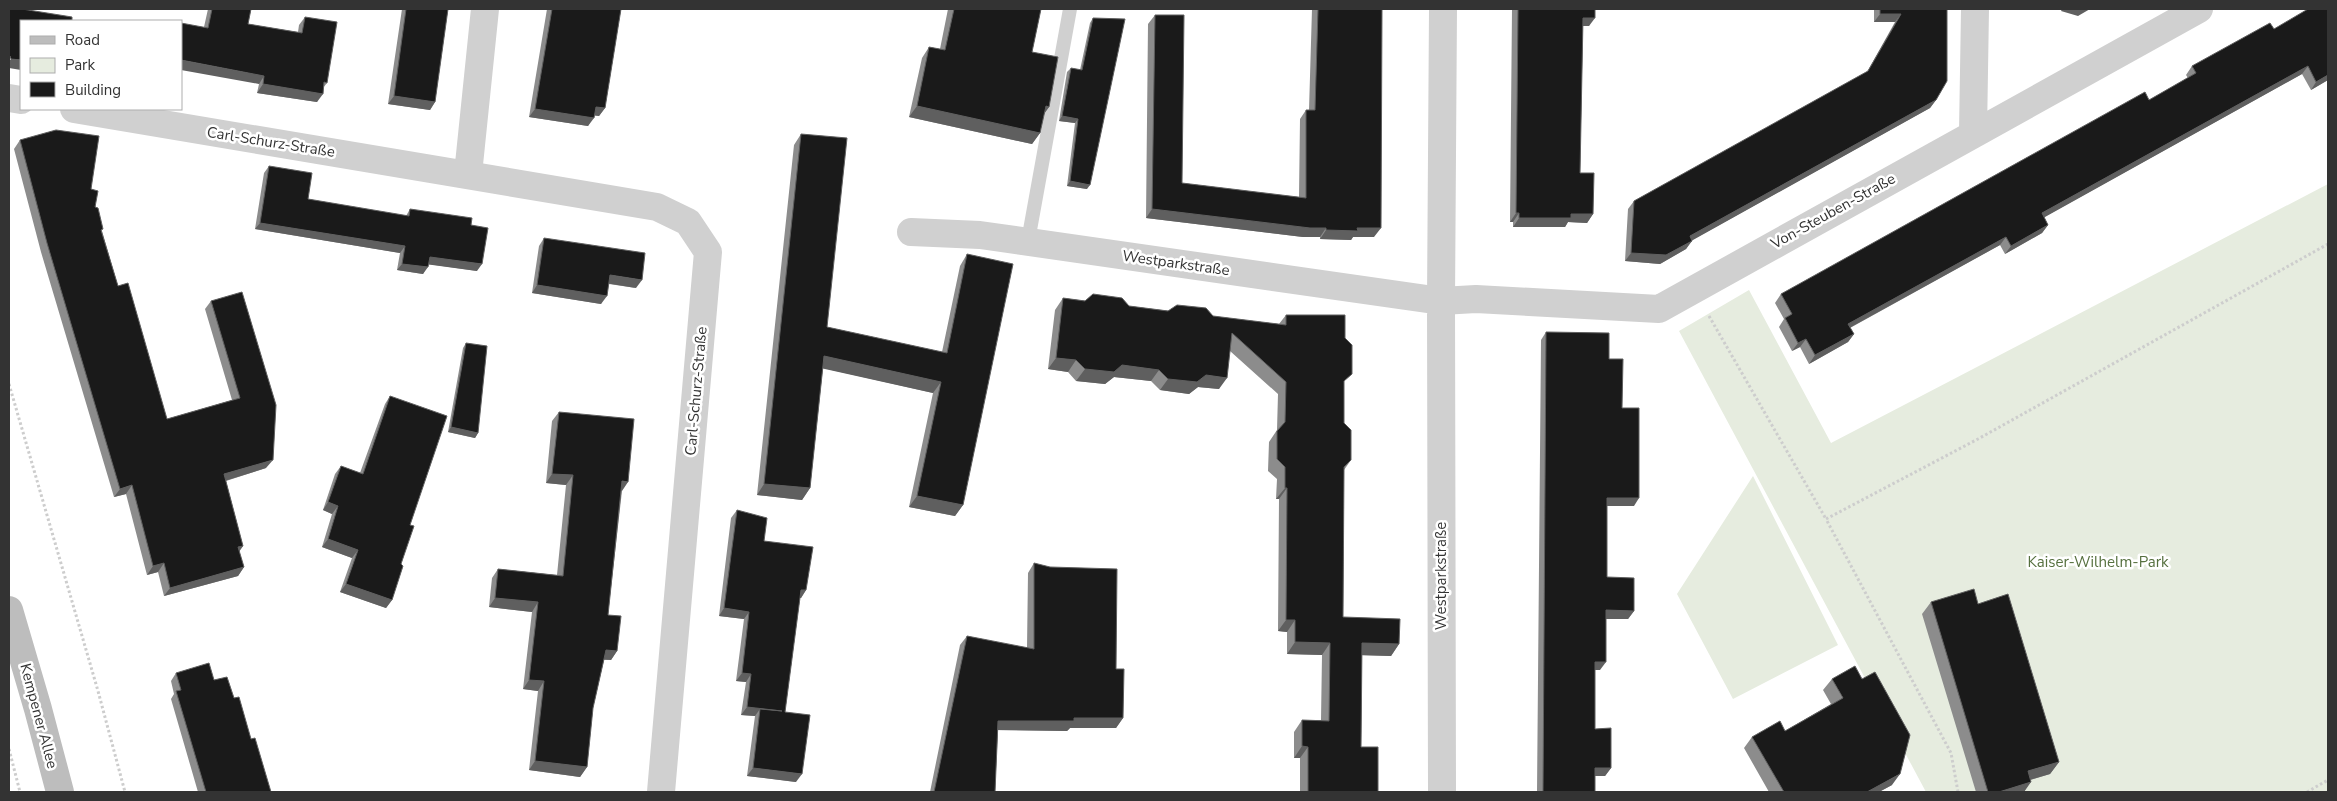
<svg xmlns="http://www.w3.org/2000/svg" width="2337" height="801" viewBox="0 0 2337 801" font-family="'Nunito Sans',sans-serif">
<rect width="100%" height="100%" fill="#fff"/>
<path fill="#e6ecdf" d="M2328,184V792H1926L1679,331L1749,290L1831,443Z
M1753,476L1838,645L1733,699L1677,594Z"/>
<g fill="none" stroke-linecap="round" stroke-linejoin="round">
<path stroke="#cdcdcd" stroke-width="3" stroke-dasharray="2.5 2.5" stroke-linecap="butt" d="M1709,316L1826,519
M9,384L98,691L125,792
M9,749L20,792
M1958,792L1951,753L1826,519L1978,439L2328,244
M2307,792L2328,780"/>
<path stroke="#d0d0d0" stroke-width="14" d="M1028,241L1070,9"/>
<path stroke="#d0d0d0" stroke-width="28" d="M9,98L21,100
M74,109L657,207L688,222L708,252L661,792
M1973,133L1975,9
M468,174L485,9
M911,232L980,235L1441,301L1476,299L1659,309L2199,9
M1442,792L1441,301L1443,9"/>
<path stroke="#bdbdbd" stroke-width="28" d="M9,610L38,709L60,792"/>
</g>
<path fill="#8c8c8c" d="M208,9H251L248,24L298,32L299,25L305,17L327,83L323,88L317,102L257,93L259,84L204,27Z
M402,9H448L435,102L430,110L388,104Z
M547,9H621L605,108L599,116L594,115L588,126L529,117Z
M948,9H1041L1032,52L1049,107L1044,114L1040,133L1032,144L909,117L922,58L929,47L940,49Z
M1312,9H1382L1374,237H1353L1351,240L1320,239V237H1303L1146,218L1148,24L1155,15L1182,183L1299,197L1300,119L1306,110H1309Z
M1512,9H1595L1589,26H1583L1580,173L1593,214L1587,223L1568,222L1565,227H1513V222H1510Z
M1874,9H1947L1936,100L1930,108L1692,240L1686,249L1660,264L1625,261L1628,209L1634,201L1867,72L1895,22H1874Z
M2328,9V80L2311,90L2302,74L2044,217L2048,225L2042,233L2005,254L2000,245L1850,328L1854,334L1848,342L1809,364L1800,347L1792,351L1779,327L1784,319L1775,303L1781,294L2149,100L2188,78L2186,75L2192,66L2274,29Z
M1093,18L1087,189L1067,186L1075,123L1059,121L1067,72L1071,68L1080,70L1090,23Z
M801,134L827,327L942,352L960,266L967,254L963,505L955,516L909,507L933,393L823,368L810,488L802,500L757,495L794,145Z
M20,140L91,189L102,231L118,286L167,419L232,400L205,309L211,301L266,468L226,481L243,546L239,552L244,567L238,576L164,596L158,572L147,575L126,494L114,497L41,252L14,149Z
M269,166L308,199L406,216L410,209L471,225L477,271L428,264L423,274L397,270L400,253L255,229L264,173Z
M544,238L636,288L609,284L601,304L532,293L539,246Z
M1063,298L1279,324L1286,315L1344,384V423L1351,460L1344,470L1343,617L1399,644L1391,656L1362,655L1361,747L1378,792H1300V758H1294V732L1302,720H1321L1322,655L1287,654V632L1278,631L1279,499H1276L1277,479L1268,471L1269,442L1277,430L1278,394L1230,351L1219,389L1198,387L1189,394L1160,390L1151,381L1114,377L1105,384L1076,381L1068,372L1048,369L1055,310Z
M1546,332L1609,359L1622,408L1634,506H1607V577L1634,611L1628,619H1606L1600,670H1595V729L1611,768L1605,776H1595V792H1537L1541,340Z
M466,343L478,433L475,438L448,432L463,348Z
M390,396L410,525L401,564L392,600L386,608L340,592L352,558L322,547L332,514L323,510L335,474L341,466L360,473L385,404Z
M559,412L622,491L608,615L617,651L611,660H604L593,708L587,767L580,777L529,770L538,691L523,689L532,612L489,607L492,578L498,569L557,575L566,485L546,483L552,421Z
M737,510L806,590L801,598H800L785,712L796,782L747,776L755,716L741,715L746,682L736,681L744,619L719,616L731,518Z
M1034,563L1116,669L1123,718L1116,728H1070L1067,731L998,730L995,792H930L960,645L967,636L1027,648L1028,573Z
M1931,602L1978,604L2059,762L2050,774L2030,780L2024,792H1976L1922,614Z
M176,673L214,680L234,698L251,739L271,792H198L171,699L174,694L171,681Z
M1832,679L1892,785L1879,792H1769L1744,748L1752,737L1785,731L1831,704L1823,690Z"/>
<path fill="#5f5f5f" d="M2062,9H2090L2078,16L2061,11Z
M1880,14H1901L1895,22H1874Z
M1583,18H1595L1589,26H1577Z
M11,59L21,60V70L9,68V61Z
M181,60L264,76L259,84L181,70Z
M2308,66L2302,74L2036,222L2042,213Z
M2328,75V80L2311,90L2316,82Z
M263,84L323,94L317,102L257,93Z
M394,96L435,102L430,110L388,104Z
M1936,100L1930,108L1684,245L1690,236Z
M917,106L1040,133L1032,144L909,117Z
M1046,106L1049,107L1041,118Z
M596,107L605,108L599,116L590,115Z
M535,109L594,118L588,126L529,117Z
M1062,116L1078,119L1075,123L1059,121Z
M1070,181L1090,185L1087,189L1067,186Z
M1152,209L1326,228L1320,237H1303L1146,218Z
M1516,213H1519L1513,222H1510Z
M1571,214H1593L1587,223L1568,222L1565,227H1513L1519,218Z
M260,223L405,246L400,253L255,229Z
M2048,225L2042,233L2005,254L2011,246Z
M1357,228H1381L1374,237H1353L1351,240L1320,239L1326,230Z
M2006,237L2000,245L1842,332L1848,324Z
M1692,241L1686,249L1660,264L1625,261L1631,253Z
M430,257L482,264L477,271L425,264Z
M402,264L428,267L423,274L397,270Z
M610,275L642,280L636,288L605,283Z
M537,285L607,296L601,304L532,293Z
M1854,334L1848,342L1809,364L1815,355Z
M1806,339L1800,347L1792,351L1798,343Z
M824,356L941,382L933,393L816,367Z
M1056,358L1076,360L1068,372L1048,369Z
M1122,365L1159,370L1151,381L1114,377L1105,384L1076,381L1085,369Z
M1206,375L1227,378L1219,389L1198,387L1189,394L1160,390L1168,379Z
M451,427L478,433L475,438L448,432Z
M273,460L266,468L218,483L224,474Z
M552,474L573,475L566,485L546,483Z
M622,481L628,482L622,491L616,490Z
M764,484L810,488L802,500L757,495Z
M132,485L126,494L114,497L120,489Z
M1285,488H1287L1279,499H1276Z
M917,496L963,505L955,516L909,507Z
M1607,498H1639L1634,506H1602Z
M328,502L338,506L332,514L323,510Z
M328,539L358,550L352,558L322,547Z
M243,546L237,554L238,547Z
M164,563L158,572L147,575L153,566Z
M244,567L238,576L164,596L170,588Z
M346,584L392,600L386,608L340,592Z
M801,590H806L801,598H795Z
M495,598L538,602L532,612L489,607Z
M724,608L749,612L744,619L719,616Z
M1606,610L1634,611L1628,619H1600Z
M1286,620H1295L1287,632L1278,631Z
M1295,642L1330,643L1322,655L1287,654Z
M1362,643L1399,644L1391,656L1354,655Z
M606,650L617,651L611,660L600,659Z
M1595,662H1606L1600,670H1589Z
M742,673L751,674L746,682L736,681Z
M529,680L544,681L538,691L523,689Z
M747,707L782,711L760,709L755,716L741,715Z
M1074,718H1123L1116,728H1070L1067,731L991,730L998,721Z
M1302,746L1308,747L1300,758H1294Z
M535,761L587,767L580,777L529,770Z
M2059,762L2050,774L2019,783L2028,771Z
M753,768L802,774L796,782L747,776Z
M1595,768H1611L1605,776H1589Z
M1900,774L1892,785L1879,792H1867Z
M2031,782L2024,792H1999Z"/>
<path fill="#1a1a1a" stroke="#5f5f5f" d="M9,9H22L72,17V21H21V60L11,59L10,56H9Z
M212,9H251L248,24L302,33L305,17L337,22L327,83L324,82L323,94L263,84L264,76L181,60V23L208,28Z
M406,9H448L435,102L394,96Z
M552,9H621L605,108L596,107L594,118L535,109Z
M954,9H1041L1032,52L1058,57L1049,107L1046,106L1040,133L917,106L929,47L945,50Z
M1318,9H1382L1381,228H1357L1358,231L1326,230V228H1310L1152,209L1155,15H1184L1182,183L1306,198V110H1315Z
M1518,9H1595V18H1583L1580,173H1594L1593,214H1571V218H1519V213H1516Z
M1880,9H1947V81L1936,100L1690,236L1692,241L1666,255L1631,253L1634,201L1868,71L1901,14H1880Z
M2308,9H2328V75L2316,82L2308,66L2042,213L2048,225L2011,246L2006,237L1848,324L1854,334L1815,355L1806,339L1798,343L1785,318L1792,314L1781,294L2145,92L2149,100L2196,73L2192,66L2270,23L2274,29Z
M1093,18L1125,19L1090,185L1070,181L1078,119L1062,116L1071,68L1082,70Z
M56,130L99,136L91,189L98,191L95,207L98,208L103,229L101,230L118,286L128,283L167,419L240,398L211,301L242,292L276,405L273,460L224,474L243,546L238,547L244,567L170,588L164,563L153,566L132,485L120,489L47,243L20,140Z
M801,134L847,138L827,327L947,353L967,254L1013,264L963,505L917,496L941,382L824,356L810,488L764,484Z
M269,166L312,173L308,199L409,216L410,209L472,218L471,225L488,228L482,264L430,257L428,267L402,264L405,246L260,223Z
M544,238L645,253L642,280L610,275L607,296L537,285Z
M1093,294L1122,298L1129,306L1168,311L1177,305L1206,308L1213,316L1286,325V315H1345V338L1352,345V374L1344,381V423L1351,430V460L1344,467L1343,617L1400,619L1399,644L1362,643L1361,747H1378V792H1308V747L1302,746V720L1329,721L1330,643L1295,642V620H1286L1287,488H1285V467L1277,459V431L1285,422L1286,382L1232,333L1227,378L1206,375L1197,382L1168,379L1159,370L1122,365L1114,372L1085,369L1076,360L1056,358L1063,298L1085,301Z
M1546,332L1609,333V359H1623L1622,408H1639V498H1607V577L1634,578V611L1606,610V662H1595V729L1611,728V768H1595V792H1543Z
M466,343L487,346L478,433L451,427Z
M390,396L447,416L410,525L414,526L401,564L403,566L392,600L346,584L358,550L328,539L338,506L328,502L341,466L363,474Z
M559,412L634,419L628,482L622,481L608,615L621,616L617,651L606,650L593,708L587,767L535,761L544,681L529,680L538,602L495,598L498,569L563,576L573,475L552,474Z
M737,510L767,518L764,541L813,547L806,590H801L785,712L810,715L802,774L753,768L760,709L782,711L747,707L751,674L742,673L749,612L724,608Z
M1034,563L1050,567L1117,569L1116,669H1124L1123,718H1074V721H998L995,792H934L967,636L1034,649Z
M1974,589L1978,604L2008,594L2059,762L2028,771L2031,782L1999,792H1988L1931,602Z
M209,663L214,680L227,677L234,698L239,697L251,739L255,738L271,792H206L176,691L181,690L176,673Z
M1855,666L1862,679L1875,672L1910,735L1900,774L1867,792H1784L1752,737L1780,721L1785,731L1843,698L1832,679Z"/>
<g text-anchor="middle" stroke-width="5" stroke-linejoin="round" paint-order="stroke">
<g font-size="15" fill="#333" stroke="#fff">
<text transform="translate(271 142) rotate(9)" y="5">Carl-Schurz-Straße</text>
<text transform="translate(1833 211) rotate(-29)" y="5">Von-Steuben-Straße</text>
<text transform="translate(1176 263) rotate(8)" y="5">Westparkstraße</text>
<text transform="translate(696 391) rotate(-85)" y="5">Carl-Schurz-Straße</text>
<text transform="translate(1441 576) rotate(-90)" y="5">Westparkstraße</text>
<text transform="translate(39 716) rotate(75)" y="5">Kempener Allee</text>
</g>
<g font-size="15" fill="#56703f" stroke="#fff">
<text x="2098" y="567">Kaiser-Wilhelm-Park</text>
</g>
</g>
<rect width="2337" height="801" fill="none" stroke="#333333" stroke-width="20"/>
<rect x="20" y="20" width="162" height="90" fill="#ffffff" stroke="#adadad"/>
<rect x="30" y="36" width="25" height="8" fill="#bdbdbd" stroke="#adadad"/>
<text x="65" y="45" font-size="15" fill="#333333">Road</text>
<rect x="30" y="58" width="25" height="15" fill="#e6ecdf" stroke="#adadad"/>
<text x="65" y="70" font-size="15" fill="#333333">Park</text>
<rect x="30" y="82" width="25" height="15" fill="#1a1a1a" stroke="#adadad"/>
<text x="65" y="95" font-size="15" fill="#333333">Building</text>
</svg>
